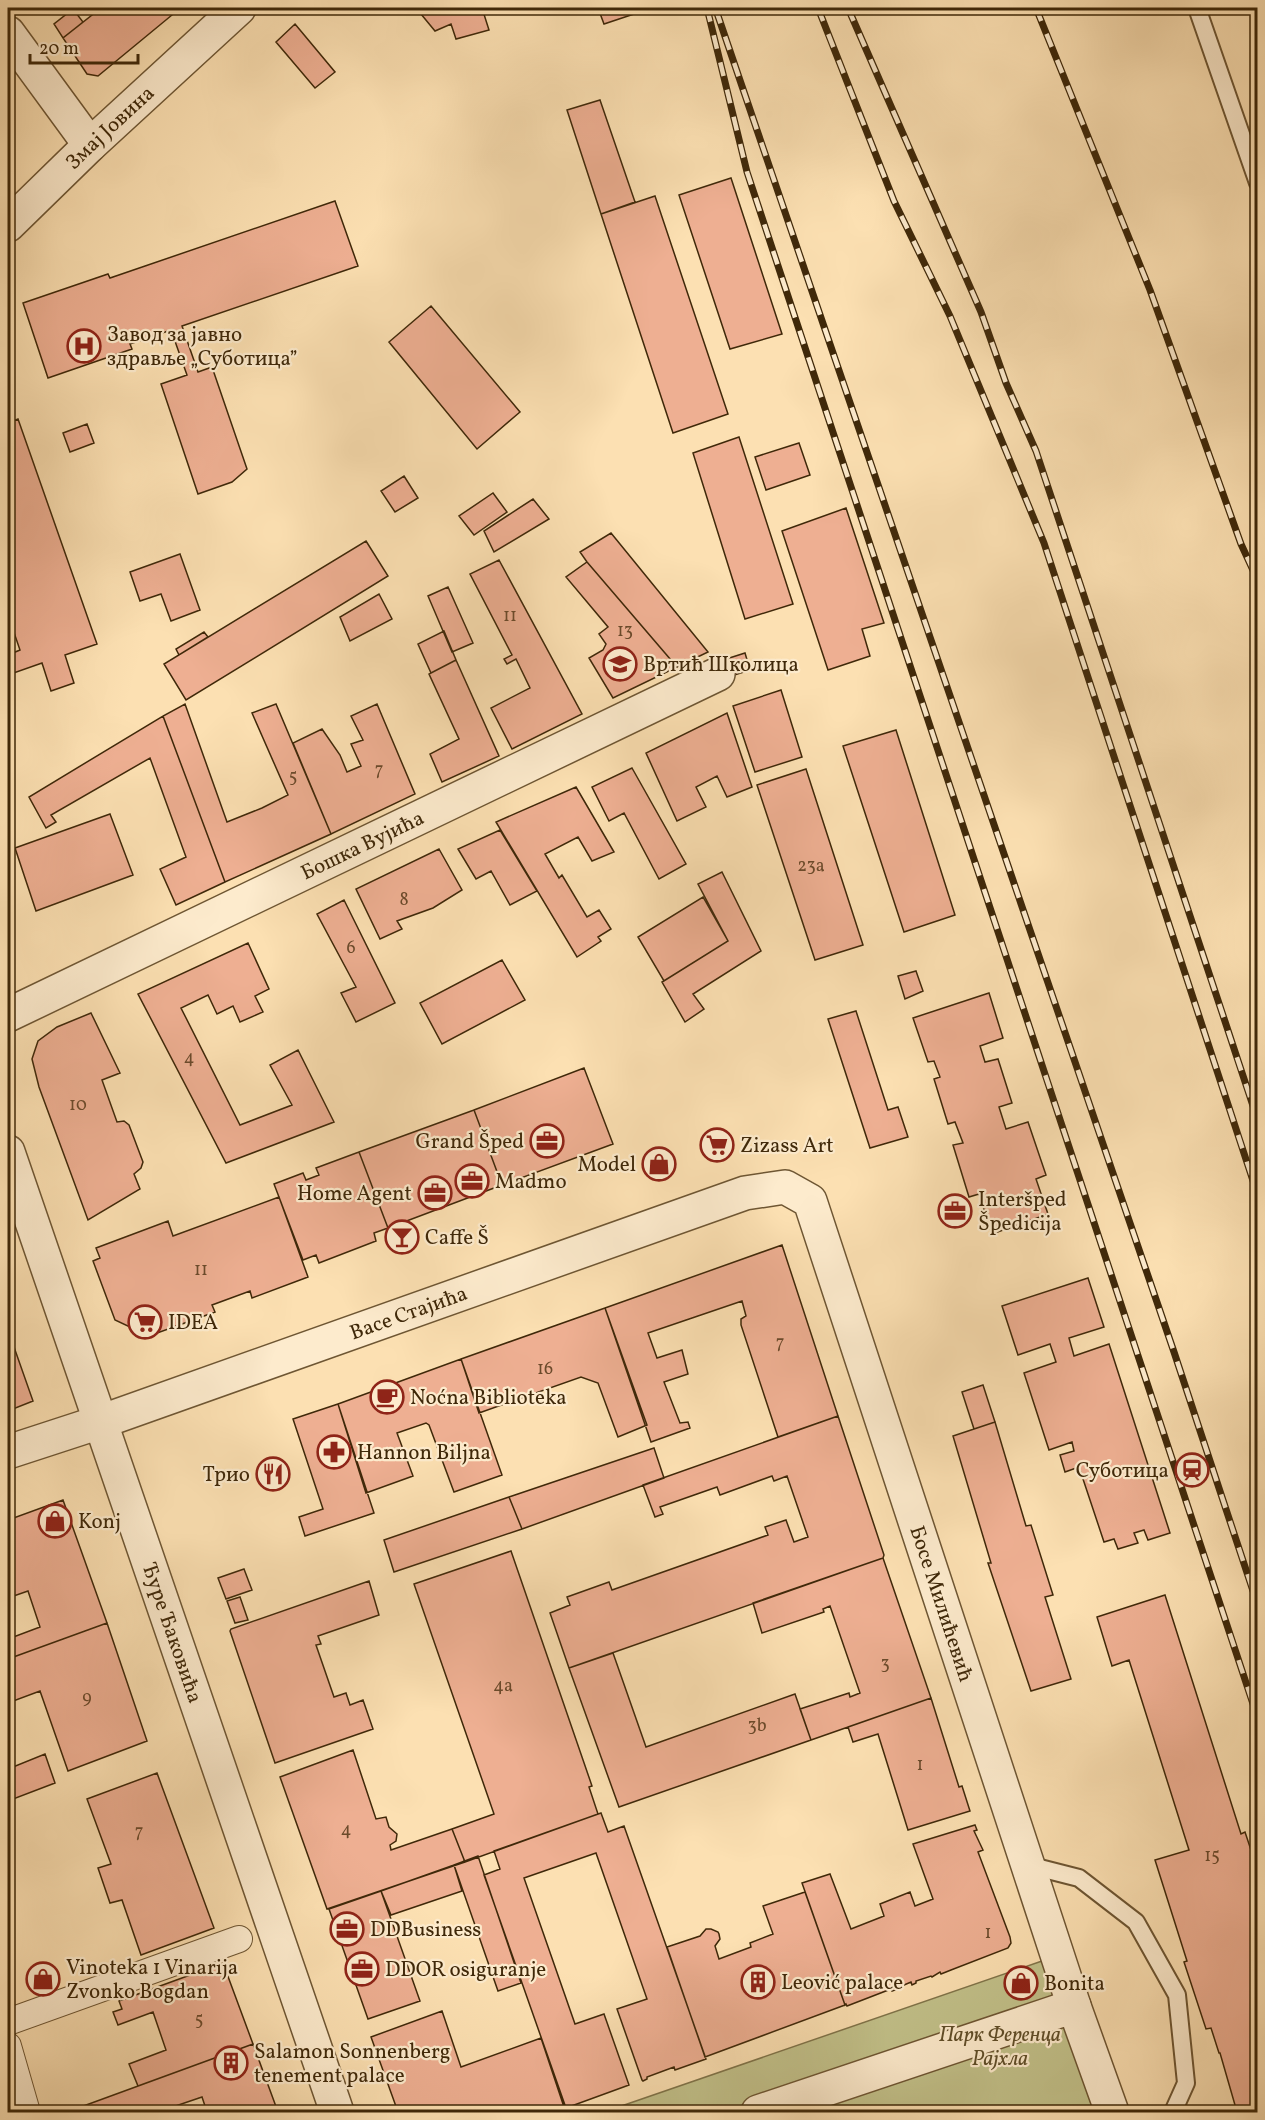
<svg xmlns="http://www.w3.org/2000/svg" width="1265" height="2120" viewBox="0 0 1265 2120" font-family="Vollkorn,serif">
<rect width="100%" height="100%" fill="#fce0b2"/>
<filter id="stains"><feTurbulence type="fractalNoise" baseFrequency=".00333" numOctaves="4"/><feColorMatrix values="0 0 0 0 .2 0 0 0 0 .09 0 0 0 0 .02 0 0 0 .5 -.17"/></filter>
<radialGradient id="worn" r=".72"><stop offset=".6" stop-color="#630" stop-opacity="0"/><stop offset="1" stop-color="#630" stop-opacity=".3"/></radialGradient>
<path fill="#c2c18a" stroke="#80744a" stroke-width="1.5" d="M1042,1961L1094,2112H604Z"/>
<path fill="#eeaf92" stroke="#3f2809" stroke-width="1.5" d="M101,8H166L172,15L98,76L87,74L63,38Z
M416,8H482L489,30L456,39L451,24L435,31Z
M598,8H652L604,24Z
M73,9L83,22L63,38L54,24Z
M295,24L335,72L315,88L276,42Z
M600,100L635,202L601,214L567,110Z
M731,178L782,334L730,349L679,195Z
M655,196L728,414L673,433L601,214Z
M335,201L358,266L182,326L198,372L212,367L247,469L232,482L198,494L161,384L187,375L171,330L130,344L132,349L48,378L23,303L108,274L110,278Z
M431,306L520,412L477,449L389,342Z
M18,419L97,644L65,655L74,683L51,691L42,663L8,675V655L20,650L8,615V423Z
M87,424L94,443L70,452L63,433Z
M739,437L793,604L745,619L693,453Z
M799,443L810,475L766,490L755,457Z
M404,476L418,498L395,512L381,491Z
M493,493L507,512L474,535L459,516Z
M533,499L549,519L494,552L484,531Z
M846,508L884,623L862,629L870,656L828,670L782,531Z
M611,533L708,652L677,667L587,562L580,552Z
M366,541L388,576L186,700L164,664Z
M180,554L200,610L171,621L161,594L140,601L130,572Z
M499,560L582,714L512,749L491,708L530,688L516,659L507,664L504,659L512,655L470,574Z
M587,562L677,667L613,698L589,658L603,650L606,644L599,634L608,627L566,577Z
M448,587L473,643L452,652L428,596Z
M379,594L392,619L350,641L340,617Z
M444,631L456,660L431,673L418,644Z
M204,632L208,637L179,655L176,649Z
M745,653L750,670L728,677L723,660Z
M456,660L499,756L442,782L430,754L459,739L429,674Z
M781,690L802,757L755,772L733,706Z
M185,704L227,822L262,808L288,795L252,713L276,704L331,834L225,882L163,716Z
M377,704L415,794L331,834L293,743L322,729L340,755L347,772L361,766L351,744L363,740L351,716Z
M727,713L752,787L727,797L717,776L696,787L706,807L677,821L646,753Z
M163,716L225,882L176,905L160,869L186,857L150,758L51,815L56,822L46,828L29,797Z
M896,730L955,915L904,932L843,746Z
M632,768L686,864L659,879L624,813L609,821L592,787Z
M806,769L863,945L815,960L757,785Z
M576,787L614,852L592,861L578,837L545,854L559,878L562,875L587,917L599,910L611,929L598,937L601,941L577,957L496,822Z
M110,814L133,875L36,911L15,848Z
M500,830L537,891L510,905L491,871L476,879L458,849Z
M439,849L462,890L433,908L397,921L402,929L380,939L356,889Z
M722,872L761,951L693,994L704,1009L685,1022L662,982L728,941L698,884Z
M703,897L728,941L664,981L638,937Z
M344,900L395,1003L356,1022L341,993L356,987L317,914Z
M248,943L269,989L255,996L263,1012L240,1022L233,1006L217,1014L208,995L181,1008L240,1125L292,1105L270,1065L298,1050L334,1122L226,1163L138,994Z
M502,960L525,1000L442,1044L420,1003Z
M916,971L923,991L905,999L898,976Z
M989,993L1003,1038L980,1046L985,1062L998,1059L1012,1103L999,1107L1006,1129L1028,1122L1046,1175L1036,1179L1048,1214L992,1234L979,1194L969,1197L953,1145L963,1143L955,1122L948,1124L934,1079L940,1077L934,1061L928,1062L913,1018Z
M856,1011L888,1110L898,1107L908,1137L870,1148L828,1019Z
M91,1013L120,1073L102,1080L117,1122L124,1121L129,1125L143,1162L141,1168L134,1174L140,1189L88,1220L39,1087L32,1059L38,1041L57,1027Z
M584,1068L613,1144L502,1185L474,1110Z
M474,1110L502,1185L388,1228L359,1152Z
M359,1152L388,1228L374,1233L376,1241L319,1263L316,1255L303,1260L274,1184L303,1173L306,1180L319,1175L316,1168Z
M279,1197L308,1277L252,1298L250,1291L212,1305L215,1312L149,1336L115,1320L93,1261L100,1258L96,1248L168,1221L173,1236Z
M782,1245L838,1416L778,1437L741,1325V1319L746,1316L742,1301L648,1333L657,1358L682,1350L688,1374L664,1382L680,1423L688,1422L690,1428L651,1442L605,1308Z
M1088,1278L1104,1327L1069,1338L1074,1356L1109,1344L1170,1533L1148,1540L1144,1530L1134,1533L1138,1543L1118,1549L1114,1539L1104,1542L1079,1467L1065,1472L1060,1455L1074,1451L1072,1442L1049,1450L1024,1373L1056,1362L1050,1344L1018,1355L1002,1306Z
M605,1308L647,1425L618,1437L598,1383L581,1377L479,1413L461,1359Z
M8,1330L33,1401L8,1411Z
M461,1359L502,1475L454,1492L429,1425L426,1423L397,1433L413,1476L366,1493L338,1404Z
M983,1385L995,1422L974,1429L962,1392Z
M338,1404L374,1513L305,1536L299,1517L323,1509L293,1419Z
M838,1416L884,1555L883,1558L569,1668L550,1613L570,1605L567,1597L609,1582L612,1590L768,1535L765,1527L786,1520L794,1542L808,1537L787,1476L774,1481L772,1476L720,1495L717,1487L660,1507L663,1514L655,1517L643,1485Z
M995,1422L1026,1526L1031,1525L1053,1595L1045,1597L1071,1679L1031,1691L988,1563H991L953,1436Z
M654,1448L664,1478L522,1529L509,1497Z
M509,1497L522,1529L394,1572L384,1540Z
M63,1500L107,1623L8,1659V1639L40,1627L28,1591L8,1598V1520Z
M511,1551L592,1786L589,1787L598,1814L465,1862L452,1829L494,1814L414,1584Z
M883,1558L931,1698L811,1740L800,1709L849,1693L850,1697L860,1693L830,1606L823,1609L824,1612L762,1633L753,1603Z
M244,1569L252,1590L226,1599L218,1578Z
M369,1581L379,1615L318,1636L321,1644L316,1645L334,1697L346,1693L350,1705L363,1700L373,1729L275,1763L230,1631L231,1629Z
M1165,1595L1241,1834L1245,1832L1258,1871V2112H1237L1220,2053H1219L1211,2028L1206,2029L1184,1962L1187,1961L1155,1860L1189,1850L1129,1660L1112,1666L1097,1617Z
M240,1597L248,1620L235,1623L227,1601Z
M107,1623L147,1741L68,1771L40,1691L8,1703V1659Z
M613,1653L646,1747L795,1694L811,1740L619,1807L569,1668Z
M931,1698L959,1787L962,1786L970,1811L908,1830L878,1734L853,1742L848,1727Z
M353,1750L376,1819L386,1817L389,1827L397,1834L396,1841L390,1845L391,1850L452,1829L465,1862L327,1909L280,1777Z
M45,1754L55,1783L8,1801V1769Z
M157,1773L214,1928L141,1955L122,1900L110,1903L98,1868L111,1864L87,1799Z
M601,1813L608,1832L624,1826L706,2059L675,2070L674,2067L647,2077V2079L643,2081L642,2080L617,2009L647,1999L596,1853L524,1878L575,2024L604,2014L629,2085L566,2108L484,1875L500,1869L494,1851Z
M975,1825L977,1830L974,1831L983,1850L978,1852L1010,1937L1011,1943L1008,1948L951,1970L941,1974L940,1972L932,1977L931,1976L916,1981V1983L912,1985L911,1982L897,1988L898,1989L892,1991L891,1989L847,2006L846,2004L845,2005L802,1883L830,1874L851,1929L884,1916L880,1904L910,1892L915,1906L933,1899L913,1844Z
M478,1856L521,1983L498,1991L454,1865Z
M454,1865L462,1891L391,1915L381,1891Z
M381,1891L420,2001L368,2019L329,1909Z
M805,1892L845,2005L705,2057L667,1947L700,1936L706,1929H711L718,1932L719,1934L720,1939L715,1946L719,1959L751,1947L750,1943L773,1934L763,1906Z
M223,1963L253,2044L138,2086L129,2064L166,2050L153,2012L118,2025L113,2012L122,2009L119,2001Z
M442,2011L461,2067L541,2038L564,2107L548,2112H398L371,2037Z
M253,2044L278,2112H207L202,2097L158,2112H67Z"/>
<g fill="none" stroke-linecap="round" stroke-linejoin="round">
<g stroke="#6e5633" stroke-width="20">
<path id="service" d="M1197,8L1258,183
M1028,1865L1079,1878L1136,1922L1177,1995L1186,2083L1173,2112"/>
</g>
<g stroke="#6e5633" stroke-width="28">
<path id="pedestrian" d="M8,2022L239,1939
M8,2046L27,2112"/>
</g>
<g stroke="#6e5633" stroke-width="36">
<g id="minor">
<path d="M8,33L90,145"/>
<path id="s1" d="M8,225L90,145L239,8"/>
<path id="s2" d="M8,1015L718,674"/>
<path id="s3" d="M8,1452L100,1422L745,1193L785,1187L810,1201L1074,2006"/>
<path d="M758,2112L1074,2006L1112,2112"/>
</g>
</g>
<g stroke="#6e5633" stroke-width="36">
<g id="tertiary">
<path id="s4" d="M8,1152L337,2112"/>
</g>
</g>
<use href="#service" stroke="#fdebcd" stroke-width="16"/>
<use href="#pedestrian" stroke="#fdebcd" stroke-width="26"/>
<use href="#minor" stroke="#fdebcd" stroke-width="33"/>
<use href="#tertiary" stroke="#fdebcd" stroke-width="33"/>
<g stroke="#3f2809" stroke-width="7">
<path id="rail" d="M707,8L747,172L1258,1719
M818,8L894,201L950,316L1044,543L1258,1196
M848,8L981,312L1006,383L1036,451L1258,1121
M1036,8L1150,290L1241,544L1258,581
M716,10L1174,1352L1258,1606"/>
</g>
<use href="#rail" stroke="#fdebcd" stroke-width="4.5" stroke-dasharray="14" stroke-linecap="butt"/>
</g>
<defs>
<g id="hospital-ring" transform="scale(1.725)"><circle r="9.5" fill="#fdebcd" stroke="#8f2418" stroke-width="1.5"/><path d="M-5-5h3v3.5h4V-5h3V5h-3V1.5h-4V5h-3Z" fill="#8f2418"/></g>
<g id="school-ring" transform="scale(1.725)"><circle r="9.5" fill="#fdebcd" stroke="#8f2418" stroke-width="1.5"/><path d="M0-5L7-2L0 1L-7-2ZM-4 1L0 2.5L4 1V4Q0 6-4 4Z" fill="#8f2418"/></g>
<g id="office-ring" transform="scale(1.725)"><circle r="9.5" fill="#fdebcd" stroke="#8f2418" stroke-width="1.5"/><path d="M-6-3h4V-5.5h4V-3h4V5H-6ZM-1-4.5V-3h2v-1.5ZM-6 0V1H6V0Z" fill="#8f2418"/></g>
<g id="supermarket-ring" transform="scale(1.725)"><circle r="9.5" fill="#fdebcd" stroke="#8f2418" stroke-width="1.5"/><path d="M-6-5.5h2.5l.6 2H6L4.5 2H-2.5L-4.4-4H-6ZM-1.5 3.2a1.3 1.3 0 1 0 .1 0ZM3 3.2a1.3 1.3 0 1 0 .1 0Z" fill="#8f2418"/></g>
<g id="shop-ring" transform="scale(1.725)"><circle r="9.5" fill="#fdebcd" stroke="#8f2418" stroke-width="1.5"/><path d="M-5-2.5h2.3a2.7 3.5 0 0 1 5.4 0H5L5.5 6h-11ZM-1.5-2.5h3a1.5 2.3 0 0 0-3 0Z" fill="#8f2418"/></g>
<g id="bar-ring" transform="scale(1.725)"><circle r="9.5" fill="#fdebcd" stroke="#8f2418" stroke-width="1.5"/><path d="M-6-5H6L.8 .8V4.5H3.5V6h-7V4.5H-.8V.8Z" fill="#8f2418"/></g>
<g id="cafe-ring" transform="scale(1.725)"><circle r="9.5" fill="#fdebcd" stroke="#8f2418" stroke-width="1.5"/><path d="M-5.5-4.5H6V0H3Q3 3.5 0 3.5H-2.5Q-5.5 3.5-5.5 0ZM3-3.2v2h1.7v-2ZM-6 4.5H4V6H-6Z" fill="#8f2418"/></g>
<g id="pharmacy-ring" transform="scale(1.725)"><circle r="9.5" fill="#fdebcd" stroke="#8f2418" stroke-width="1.5"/><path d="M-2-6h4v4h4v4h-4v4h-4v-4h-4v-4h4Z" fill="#8f2418"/></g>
<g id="station-ring" transform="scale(1.725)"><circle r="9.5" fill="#fdebcd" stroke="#8f2418" stroke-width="1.5"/><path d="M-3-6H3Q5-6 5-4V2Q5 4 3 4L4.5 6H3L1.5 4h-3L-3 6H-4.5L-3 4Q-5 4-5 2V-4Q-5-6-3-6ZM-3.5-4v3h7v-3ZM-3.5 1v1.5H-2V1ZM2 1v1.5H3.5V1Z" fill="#8f2418"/></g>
<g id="restaurant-ring" transform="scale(1.725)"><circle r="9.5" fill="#fdebcd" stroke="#8f2418" stroke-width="1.5"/><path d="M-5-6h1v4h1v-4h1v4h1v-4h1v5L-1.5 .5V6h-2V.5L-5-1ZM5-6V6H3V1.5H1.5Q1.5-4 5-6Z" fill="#8f2418"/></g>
<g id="building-ring" transform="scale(1.725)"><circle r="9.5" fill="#fdebcd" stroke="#8f2418" stroke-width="1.5"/><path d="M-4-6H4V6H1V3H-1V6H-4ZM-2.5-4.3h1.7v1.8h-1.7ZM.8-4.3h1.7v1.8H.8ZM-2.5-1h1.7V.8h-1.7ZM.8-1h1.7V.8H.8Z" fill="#8f2418"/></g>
</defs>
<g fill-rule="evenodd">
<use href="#hospital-ring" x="84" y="346"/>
<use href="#school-ring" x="620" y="664"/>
<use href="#office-ring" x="547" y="1141"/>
<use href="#supermarket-ring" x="717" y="1145"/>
<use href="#shop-ring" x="659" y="1164"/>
<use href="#office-ring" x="472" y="1181"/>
<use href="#office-ring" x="435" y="1193"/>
<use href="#office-ring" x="955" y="1211"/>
<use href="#bar-ring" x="402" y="1237"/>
<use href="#supermarket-ring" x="145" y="1322"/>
<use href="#cafe-ring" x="387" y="1397"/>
<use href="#pharmacy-ring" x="334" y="1452"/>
<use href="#station-ring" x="1192" y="1470"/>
<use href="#restaurant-ring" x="273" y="1474"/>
<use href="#shop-ring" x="55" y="1521"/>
<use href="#office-ring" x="347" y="1929"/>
<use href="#office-ring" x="362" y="1969"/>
<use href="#shop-ring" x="43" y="1979"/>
<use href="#building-ring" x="758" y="1982"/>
<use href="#shop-ring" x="1021" y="1983"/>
<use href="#building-ring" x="231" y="2063"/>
</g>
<g text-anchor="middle" stroke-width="4.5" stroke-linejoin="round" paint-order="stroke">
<g font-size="18" fill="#6b4a2b">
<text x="510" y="621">11</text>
<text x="625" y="636">13</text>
<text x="379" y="775">7</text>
<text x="293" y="782">5</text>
<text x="811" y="871">23a</text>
<text x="404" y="905">8</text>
<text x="351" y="953">6</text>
<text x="189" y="1063">4</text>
<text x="78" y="1110">10</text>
<text x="201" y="1275">11</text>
<text x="780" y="1348">7</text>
<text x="545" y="1374">16</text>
<text x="885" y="1669">3</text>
<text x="503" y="1691">4a</text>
<text x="87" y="1703">9</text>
<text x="757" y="1731">3b</text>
<text x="920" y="1770">1</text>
<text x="346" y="1835">4</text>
<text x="139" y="1837">7</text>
<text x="1212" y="1861">15</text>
<text x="988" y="1938">1</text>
<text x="199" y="2025">5</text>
</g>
<g font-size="21" fill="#3f2809" stroke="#fdebcd">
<text dy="7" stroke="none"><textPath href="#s1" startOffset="141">Змај Јовина</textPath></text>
<text dy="7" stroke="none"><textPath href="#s2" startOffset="393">Бошка Вујића</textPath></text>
<text dy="7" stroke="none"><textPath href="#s3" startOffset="424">Васе Стајића</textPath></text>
<text dy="7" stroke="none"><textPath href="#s3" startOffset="1274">Босе Милићевић</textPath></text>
<text dy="7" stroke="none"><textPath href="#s4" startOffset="508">Ђуре Ђаковића</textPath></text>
</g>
<g font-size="21" fill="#3f2809" stroke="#fdebcd" text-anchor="start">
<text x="107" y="341">Завод за јавно<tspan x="107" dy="24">здравље „Суботица”</tspan></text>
<text x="643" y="671">Вртић Школица</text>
<text x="524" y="1148" text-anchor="end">Grand Šped</text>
<text x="740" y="1152">Zizass Art</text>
<text x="636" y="1171" text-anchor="end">Model</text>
<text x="495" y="1188">Madmo</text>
<text x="412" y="1200" text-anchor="end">Home Agent</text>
<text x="978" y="1206">Interšped<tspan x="978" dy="24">Špedicija</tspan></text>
<text x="425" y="1244">Caffe Š</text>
<text x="168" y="1329">IDEA</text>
<text x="410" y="1404">Noćna Biblioteka</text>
<text x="357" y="1459">Hannon Biljna</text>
<text x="1169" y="1477" text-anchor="end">Суботица</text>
<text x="250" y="1481" text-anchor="end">Трио</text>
<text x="78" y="1528">Konj</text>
<text x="370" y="1936">DDBusiness</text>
<text x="66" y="1974">Vinoteka 1 Vinarija<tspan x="66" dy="24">Zvonko Bogdan</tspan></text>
<text x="385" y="1976">DDOR osiguranje</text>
<text x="781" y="1989">Leović palace</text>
<text x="1044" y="1990">Bonita</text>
<text x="254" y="2058">Salamon Sonnenberg<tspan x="254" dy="24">tenement palace</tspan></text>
</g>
<g font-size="21" font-style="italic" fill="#604e29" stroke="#fdebcd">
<text x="1000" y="2041">Парк Ференца<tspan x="1000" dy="24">Рајхла</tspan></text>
</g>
</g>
<rect width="1265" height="2120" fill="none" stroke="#fce0b2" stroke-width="30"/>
<rect x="9" y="9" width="1247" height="2102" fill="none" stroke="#3f2809" stroke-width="3"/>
<rect x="15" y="15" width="1235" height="2090" fill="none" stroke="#3f2809" stroke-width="1.5"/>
<path d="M30 54v9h108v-9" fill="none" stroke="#3f2809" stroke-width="3"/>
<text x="39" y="54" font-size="18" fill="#3f2809" stroke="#fdebcd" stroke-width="4.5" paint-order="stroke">20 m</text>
<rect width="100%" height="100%" filter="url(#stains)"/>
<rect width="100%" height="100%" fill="url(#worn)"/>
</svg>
